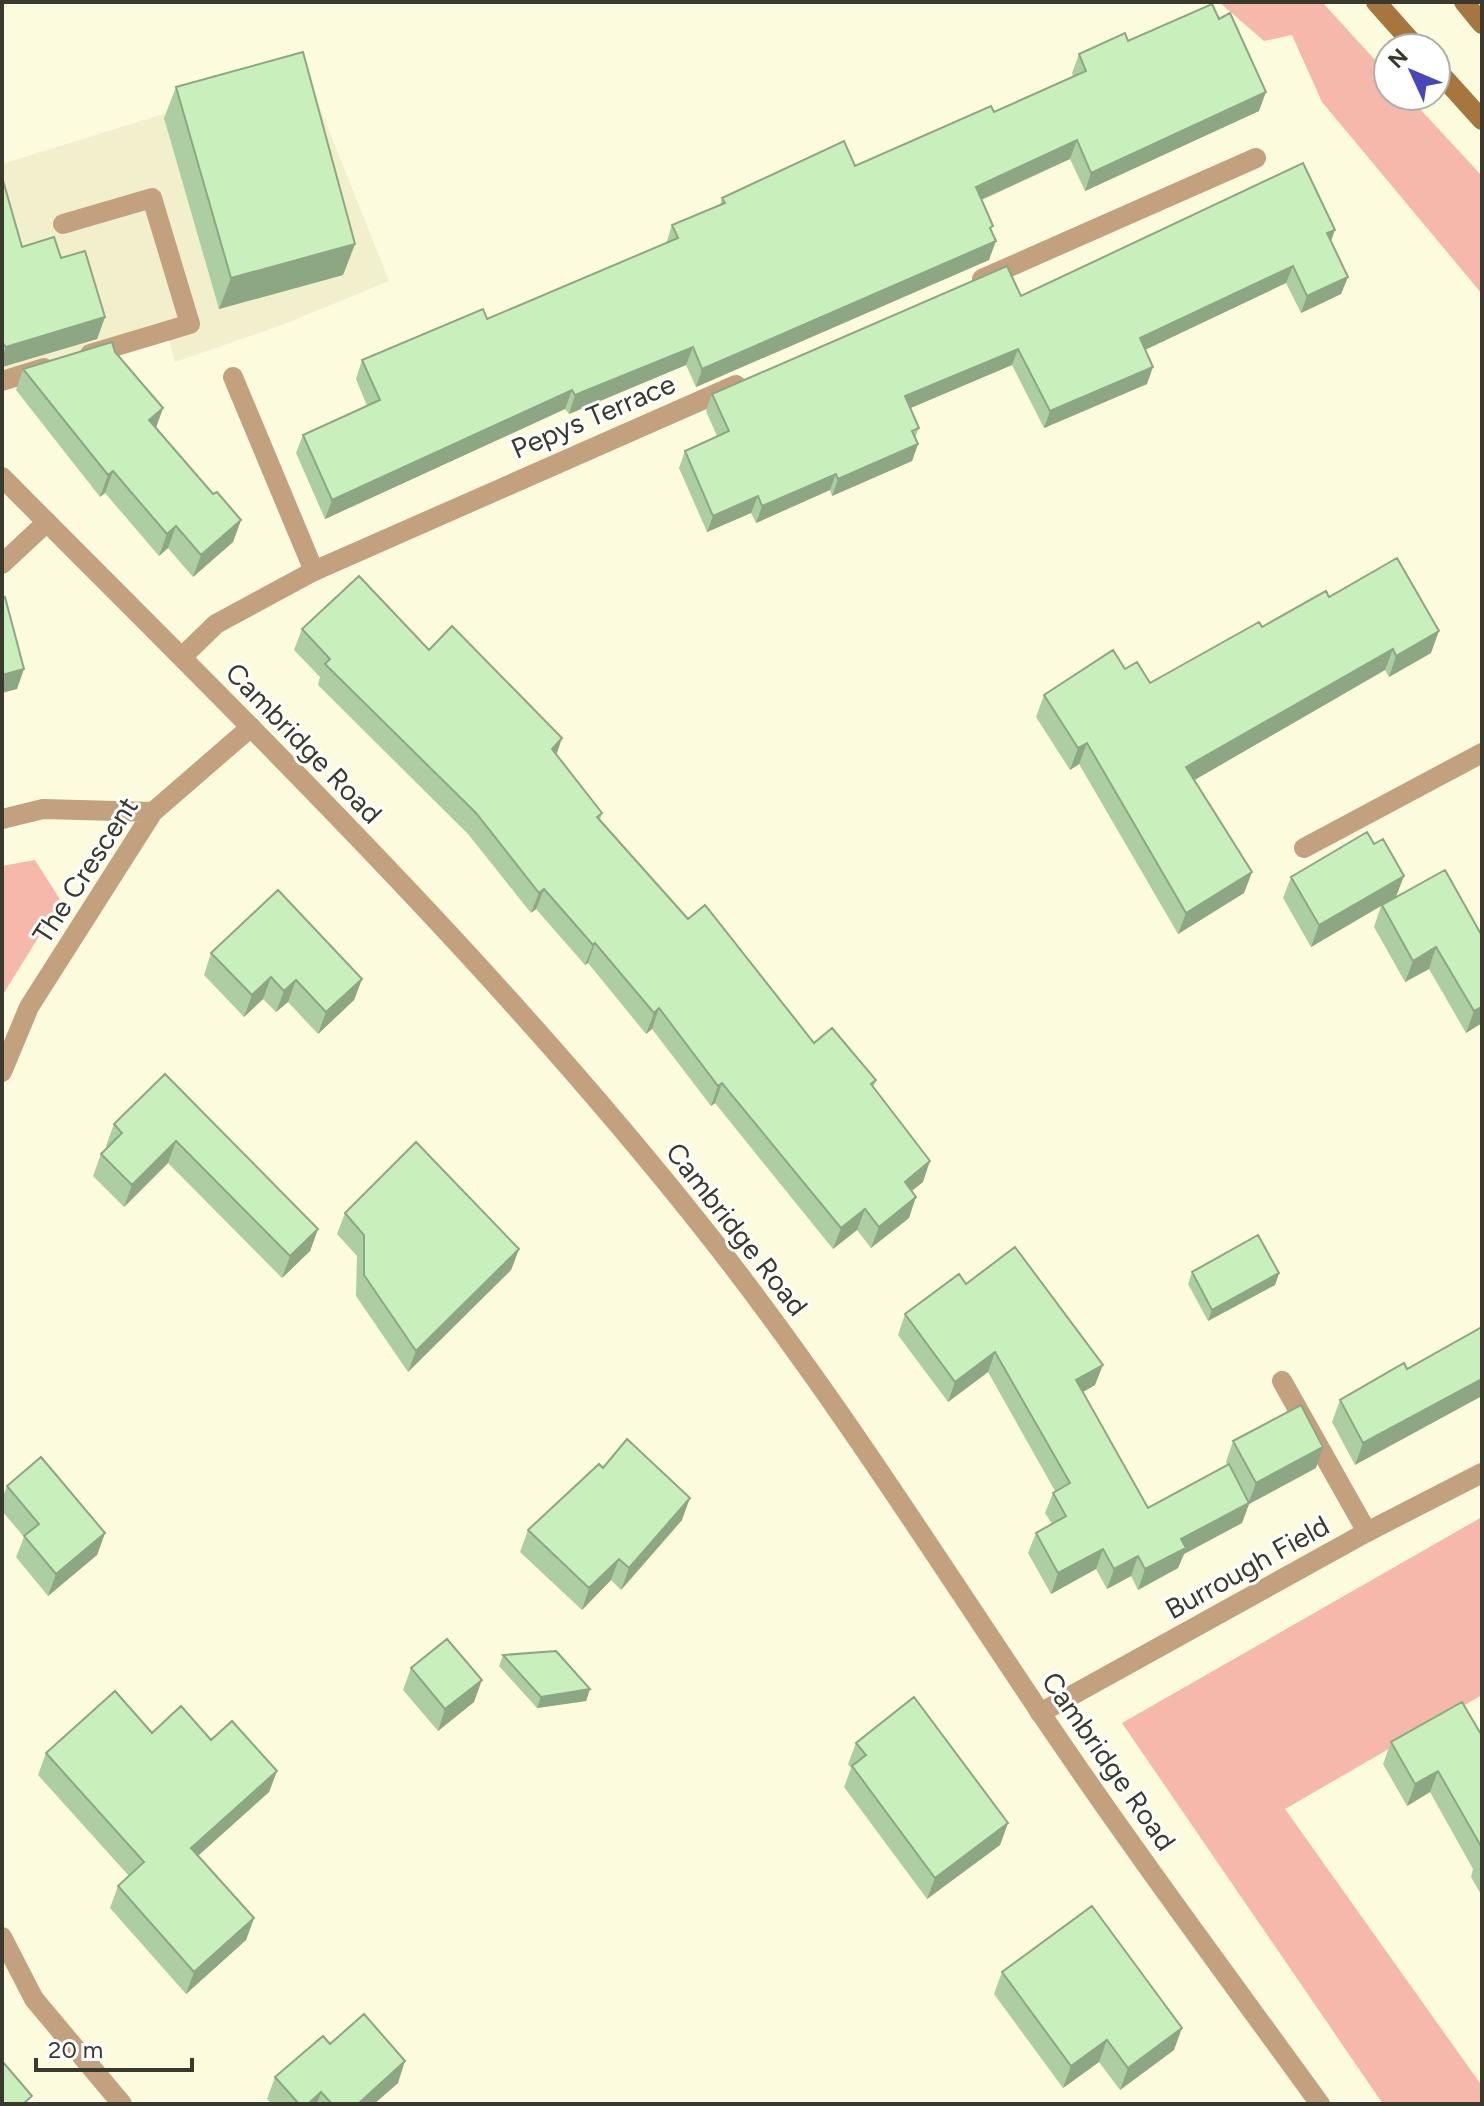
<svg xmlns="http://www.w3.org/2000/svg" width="1484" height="2106" viewBox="0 0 1484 2106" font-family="Figtree,sans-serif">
<rect width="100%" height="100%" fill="#fdfbde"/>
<path fill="#f2efcc" d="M305,70L389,281L282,325L175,362L168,337L2,391V164Z"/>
<path fill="#f5b8aa" d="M1219,2H1322L1388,74V96H1408L1482,176V294L1322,102L1292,35L1264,41Z
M35,860L61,901L2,996V866Z
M1482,1517V1695L1285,1809L1482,2086V2104H1383L1122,1723Z"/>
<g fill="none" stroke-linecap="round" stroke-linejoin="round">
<path stroke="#c3a17e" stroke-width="20" d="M63,224L152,198L190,324L90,354
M233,377L314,571
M2,381L44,368
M1282,1381L1367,1532"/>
<path stroke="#c3a17e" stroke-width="20" d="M982,279L1256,158
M2,564L47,522
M182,657L216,624L314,571L736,385
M2,819L43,809L153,812
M1304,848L1482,753
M2,1072L29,1007L153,812L251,727
M1040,1713L1367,1532L1482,1473
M2,1937L34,1999L122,2104"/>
<path stroke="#c3a17e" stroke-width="20" d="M2,477C244,721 493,962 707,1233C827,1385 930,1548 1038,1709C1128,1843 1225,1973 1320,2104"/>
<path stroke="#a6763e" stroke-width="20" d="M1376,2L1417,48
M1464,2L1482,24
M1436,69L1482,120"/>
</g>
<path fill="#adcea2" d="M1128,41L1259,111L1085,191L1070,159L982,200L991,231L989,260L696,387L686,365L569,414L565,409L325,519L296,453L303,435L367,406L356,379L362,360L487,319L666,244L672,225L720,205L722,198L855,166L994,112L1073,76L1072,73L1079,54Z
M176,87L355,244L343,275L219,309L164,118Z
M2,177L22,247L61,258L105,317L97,339L2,367Z
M1331,241L1348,277L1341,294L1301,313L1286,283L1145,350L1147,384L1044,428L1012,365L910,408L919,428L915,438L918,444L912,461L832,496L830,490L756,523L751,513L707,532L679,468L685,451L717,436L706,411L712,394L1021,296Z
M115,352L163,408L156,428L213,494L241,520L233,542L193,577L168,548L159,556L105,493L100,497L16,390L23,369Z
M1329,597L1431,653L1389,677L1385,670L1194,780L1252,872L1244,893L1178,934L1079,764L1070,770L1036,717L1044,695L1125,669L1150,683L1262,627Z
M302,629L429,650L556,754L602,813L600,820L688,919L814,1043L876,1080L873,1088L923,1182L912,1191L909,1218L871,1248L857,1230L833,1249L715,1103L711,1106L652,1029L646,1034L588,963L585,965L536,909L531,913L468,834L318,685L320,677L294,650Z
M1291,877L1396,897L1482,936V1023L1466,1033L1429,969L1405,982L1374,927L1381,906L1311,947L1283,898Z
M211,953L362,979L354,1000L318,1034L288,1002L276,1012L263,999L244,1017L204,975Z
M165,1074L318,1229L310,1251L282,1278L168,1163L124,1207L93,1176L101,1154L107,1148L106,1146L114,1124Z
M345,1213L519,1249L511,1270L408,1372L356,1296L357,1256L337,1234Z
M1192,1272L1279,1273L1275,1285L1208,1321L1188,1284Z
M966,1284L1095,1385L1083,1392L1148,1508L1227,1465L1226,1462L1233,1441L1316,1468L1249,1504L1242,1523L1184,1554L1178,1568L1138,1590L1131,1576L1107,1589L1096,1569L1051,1594L1028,1553L1036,1533L1052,1524L1045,1513L1053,1493L1055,1491L988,1372L948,1402L898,1335L905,1314Z
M1407,1369L1355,1465L1332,1422L1340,1400Z
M7,1486L105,1533L97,1555L48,1596L16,1557L24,1537L2,1511V1499Z
M682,1520L621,1590L611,1580L582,1610L520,1552L528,1530Z
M503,1655L590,1689L586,1701L537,1708L499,1666Z
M411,1668L474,1702L438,1731L403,1690Z
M152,1733L211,1740L277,1771L269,1792L198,1856L254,1918L246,1940L186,1994L110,1908L118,1886L129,1876L38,1775L46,1753Z
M1482,1736V1896L1471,1877L1473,1869L1430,1792L1407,1806L1383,1764L1391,1742Z
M856,1743L1008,1823L1000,1845L927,1899L844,1787L851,1768L848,1764Z
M1002,1972L1174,2050L1120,2090L1099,2062L1063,2088L994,1994Z
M330,2044L398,2083L374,2104H272L267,2099L275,2077Z"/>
<path fill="#8da784" d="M1266,92L1259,111L1085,191L1091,173Z
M1077,140L1070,159L969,205L976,187Z
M1335,230L1329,247L1327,233Z
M996,241L989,260L696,387L702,369Z
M355,244L343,275L219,309L231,278Z
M1293,266L1286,283L1134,355L1140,338Z
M1348,277L1341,294L1301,313L1307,296Z
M105,317L97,339L2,367V358L6,347Z
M693,347L686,365L569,414L575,395Z
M1018,349L1012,365L899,413L905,396Z
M1153,367L1147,384L1044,428L1050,411Z
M572,390L565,409L325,519L332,500Z
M163,408L155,430L149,420Z
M918,444L912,461L832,496L838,479Z
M113,471L105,493L100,497L108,475Z
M836,474L830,490L756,523L762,506Z
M758,496L751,513L707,532L713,516Z
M241,520L233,542L193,577L201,555Z
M176,526L168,548L159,556L167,534Z
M1439,631L1431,653L1389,677L1396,656Z
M1393,649L1385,670L1179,789L1186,767Z
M24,669L17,689L2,693V675Z
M562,738L555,759L552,749Z
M1087,743L1079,764L1070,770L1078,748Z
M1252,872L1244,893L1178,934L1186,913Z
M1404,876L1396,897L1311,947L1319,925Z
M544,889L536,909L531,913L539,893Z
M595,943L588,963L585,965L593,945Z
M1436,947L1429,969L1405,982L1413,961Z
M271,977L263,999L244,1017L252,995Z
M362,979L354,1000L318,1034L326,1012Z
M296,980L288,1002L276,1012L284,991Z
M1482,1007V1023L1466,1033L1474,1011Z
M659,1008L652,1029L646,1034L654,1013Z
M722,1083L715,1103L711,1106L718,1086Z
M176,1141L168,1163L124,1207L132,1185Z
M930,1161L923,1182L897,1202L905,1182Z
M916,1197L909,1218L871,1248L879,1227Z
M865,1209L857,1230L833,1249L841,1228Z
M318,1229L310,1251L282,1278L290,1256Z
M519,1249L511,1270L408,1372L416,1351Z
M1279,1273L1275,1285L1208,1321L1212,1310Z
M995,1352L988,1372L948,1402L955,1382Z
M1103,1365L1095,1385L1069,1400L1076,1380Z
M1482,1379V1396L1355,1465L1363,1443Z
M1323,1447L1316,1468L1249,1504L1242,1523L1184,1554L1178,1568L1138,1590L1145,1569L1181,1539L1248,1504L1256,1483Z
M690,1498L682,1520L621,1590L629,1568Z
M105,1533L97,1555L48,1596L56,1574Z
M1103,1549L1096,1569L1051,1594L1058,1573Z
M1138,1556L1131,1576L1107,1589L1114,1569Z
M619,1559L611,1580L582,1610L589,1588Z
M482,1680L474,1702L438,1731L445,1709Z
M590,1689L586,1701L537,1708L541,1697Z
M277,1771L269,1792L183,1869L191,1848Z
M1438,1771L1430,1792L1407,1806L1415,1784Z
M1008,1823L1000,1845L927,1899L935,1878Z
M254,1918L246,1940L186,1994L194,1972Z
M1182,2028L1174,2050L1120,2090L1128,2068Z
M1107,2040L1099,2062L1063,2088L1071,2066Z
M405,2061L398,2083L374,2104H358Z
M321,2092L317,2104H308Z"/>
<path fill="#c9efbc" stroke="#8da784" stroke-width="2" d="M1212,4L1219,19L1230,13L1266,92L1091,173L1077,140L976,187L993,226L990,228L996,241L702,369L693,347L575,395L572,390L332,500L303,435L380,400L362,360L483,309L487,319L678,238L672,225L725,203L722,198L844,141L855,166L991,106L994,112L1086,71L1079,54L1125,33L1128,41Z
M303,52L355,244L231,278L176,87Z
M1303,163L1335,230L1327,233L1348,277L1307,296L1293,266L1140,338L1153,367L1050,411L1018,349L905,396L919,428L912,431L918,444L838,479L836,474L762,506L758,496L713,516L685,451L729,431L712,394L1007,266L1021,296Z
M2,177L22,247L54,237L61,258L85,251L105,317L6,347L2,342Z
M112,342L115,352L163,408L149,420L213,494L217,492L241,520L201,555L176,526L167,534L113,471L108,475L23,369Z
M1397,558L1439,631L1396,656L1393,649L1186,767L1252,872L1186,913L1087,743L1078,748L1044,695L1113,650L1125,669L1137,662L1150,683L1259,622L1262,627L1326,591L1329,597Z
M359,576L429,650L452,626L562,738L552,749L602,813L597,817L688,919L705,905L814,1043L832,1028L876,1080L871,1084L930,1161L905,1182L916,1197L879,1227L865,1209L841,1228L722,1083L718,1086L659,1008L654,1013L595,943L593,945L544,889L539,893L476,813L325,664L330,659L302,629Z
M5,597L24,669L2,675V598Z
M1367,832L1374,844L1383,839L1404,876L1319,925L1291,877Z
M1445,870L1482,936V1007L1474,1011L1436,947L1413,961L1382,905Z
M278,890L362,979L326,1012L296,980L284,991L271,977L252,995L211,953Z
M165,1074L318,1229L290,1256L176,1141L132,1185L101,1154L122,1133L114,1124Z
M416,1142L519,1249L416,1351L364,1275V1235L345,1213Z
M1258,1235L1279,1273L1212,1310L1192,1272Z
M1015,1247L1103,1365L1076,1380L1148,1508L1229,1464L1249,1503L1181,1539L1186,1548L1145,1569L1138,1556L1114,1569L1103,1549L1058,1573L1036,1533L1066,1516L1053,1493L1070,1483L995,1352L955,1382L905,1314L959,1274L966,1284Z
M1482,1327V1379L1363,1443L1340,1400L1404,1363L1407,1369Z
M1301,1405L1323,1447L1256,1483L1233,1441Z
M627,1439L690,1498L629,1568L619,1559L589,1588L528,1530L599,1464L603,1468Z
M41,1457L105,1533L56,1574L24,1536L39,1524L7,1486Z
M447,1639L482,1680L445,1709L411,1668Z
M556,1651L590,1689L541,1697L503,1655Z
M115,1691L152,1733L181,1706L211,1740L232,1721L277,1771L191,1848L254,1918L194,1972L118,1886L144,1862L46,1753Z
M914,1697L1008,1823L935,1878L852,1766L866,1755L856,1743Z
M1462,1702L1482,1736V1848L1438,1771L1415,1784L1391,1742Z
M1092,1906L1182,2028L1128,2068L1107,2040L1071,2066L1002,1972Z
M364,2014L405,2061L358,2104H332L321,2092L308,2104H299L275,2077L323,2036L330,2044Z
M2,2061L32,2096L23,2104H2Z"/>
<g text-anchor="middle" stroke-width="6" stroke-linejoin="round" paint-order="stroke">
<g font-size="28" fill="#3a392e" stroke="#fff">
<text transform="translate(593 416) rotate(-23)" y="10">Pepys Terrace</text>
<text transform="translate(304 743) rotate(46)" y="10">Cambridge Road</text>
<text transform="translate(85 870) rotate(-57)" y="10">The Crescent</text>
<text transform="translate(737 1229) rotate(52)" y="10">Cambridge Road</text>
<text transform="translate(1247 1567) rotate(-29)" y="10">Burrough Field</text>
<text transform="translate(1109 1761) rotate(55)" y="10">Cambridge Road</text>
</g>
</g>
<rect width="1484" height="2106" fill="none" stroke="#3a392e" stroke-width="8"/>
<g transform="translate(1412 72) rotate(314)"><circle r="38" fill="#ffffff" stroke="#b0b0ab" stroke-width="2"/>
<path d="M0-6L14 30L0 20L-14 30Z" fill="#4746bb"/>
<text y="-12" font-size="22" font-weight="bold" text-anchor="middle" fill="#3a392e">N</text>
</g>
<path d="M36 2058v12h156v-12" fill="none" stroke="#3a392e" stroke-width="4"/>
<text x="48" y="2058" font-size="24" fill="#3a392e" stroke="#ffffff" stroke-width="6" paint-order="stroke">20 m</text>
</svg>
